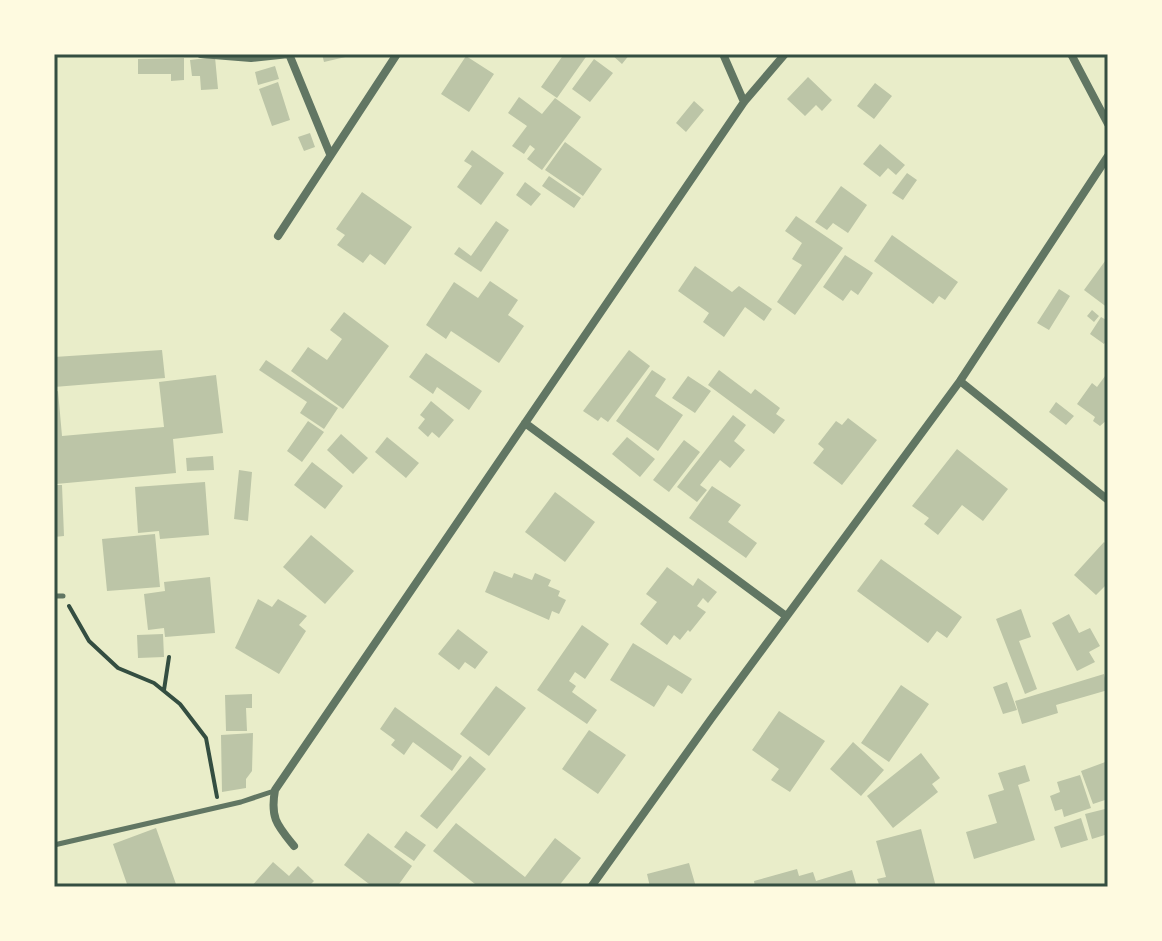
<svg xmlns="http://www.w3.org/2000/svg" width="1162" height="941" viewBox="0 0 1162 941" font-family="Manrope,sans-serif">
<rect width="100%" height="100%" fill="#e9edc9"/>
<path fill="#bcc5a7" d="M322,54H354V55L324,62Z
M564,54H588L557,98L541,87Z
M611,54H630L622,64Z
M466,56L494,74L469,112L441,94Z
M215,57L218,89L201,90L200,76H192L190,60Z
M184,58V80L171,81V74H138V59Z
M594,59L613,73L590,102L572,89Z
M275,66L279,79L258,85L255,72Z
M808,77L832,100L822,111L816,105L805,116L787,99Z
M278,82L290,120L272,126L259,89Z
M875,83L892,96L874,119L857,106Z
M519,97L542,114L555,98L581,117L542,170L527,159L535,149L530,145L524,154L512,146L527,126L508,113Z
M694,101L704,110L686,132L676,123Z
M310,133L315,147L304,151L298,137Z
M565,142L602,169L583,196L545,170Z
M880,144L905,165L896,175L888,168L880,177L863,164Z
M472,150L504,173L481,205L457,187L472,166L464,161Z
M907,173L917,180L903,200L892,193Z
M549,176L581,198L574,208L542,186Z
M525,182L541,194L531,206L516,195Z
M841,186L867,205L848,233L833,223L827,230L815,222Z
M362,192L412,227L385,265L370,254L363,263L337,245L345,235L336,229Z
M796,216L843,248L795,315L777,302L802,265L792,259L802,243L785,231Z
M496,221L509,230L481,272L454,254L459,247L471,256Z
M892,235L958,282L945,300L939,296L933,304L874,261Z
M845,255L873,273L858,295L851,290L843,301L823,287Z
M1108,257V308L1084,290Z
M695,266L732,292L739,286L772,309L764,321L745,307L724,337L703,322L709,313L678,291Z
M490,281L518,300L508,315L524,326L499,363L451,331L446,339L426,325L454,282L478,298Z
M1059,289L1070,296L1049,330L1037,323Z
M1092,310L1099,316L1094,322L1087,316Z
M344,312L389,346L343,409L291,371L308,347L327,360L342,339L330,330Z
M1101,317L1108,321V339L1104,344L1090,334Z
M162,350L165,378L54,387V357Z
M629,350L650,366L608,422L601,417L598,421L583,411Z
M426,353L482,391L469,410L437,387L433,394L409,377Z
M266,360L338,408L324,429L300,413L307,402L259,370Z
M652,370L666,379L655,396L683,415L658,451L616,421Z
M719,370L751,394L755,389L780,408L776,414L785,420L774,434L708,385Z
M1108,372V419L1100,426L1093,421L1095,417L1077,404L1092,383L1097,387Z
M216,375L223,433L173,439L176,473L56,484L54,392L58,391L62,436L164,427L159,382Z
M688,376L711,391L695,413L672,398Z
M431,401L454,420L439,438L432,432L428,437L418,428L425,419L420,415Z
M1056,402L1074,416L1066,425L1049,412Z
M733,415L746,425L734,441L745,450L730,468L720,460L700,485L707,490L697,502L677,487Z
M848,418L877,440L842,485L813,463L824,449L818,444L836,421L842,425Z
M308,421L324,432L302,462L287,451Z
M341,434L368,458L353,474L327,450Z
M387,437L419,463L406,478L375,452Z
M627,437L655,459L640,477L612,454Z
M684,440L700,452L669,492L653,480Z
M957,449L1008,489L983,521L962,505L938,535L924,524L929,518L912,506Z
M213,456L214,470L187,471L186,458Z
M312,462L343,486L325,509L294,485Z
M239,470L252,472L248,521L234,519Z
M205,482L209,535L160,539L159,531L138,533L135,487Z
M54,485H62L64,536L54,537Z
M712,486L741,505L728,522L757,543L746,558L689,518Z
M555,492L595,522L565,562L525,532Z
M155,534L160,587L107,591L102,539Z
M311,535L354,571L325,604L283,567Z
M1104,542L1108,546V583L1096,595L1074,575Z
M881,559L962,617L947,638L937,631L928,643L857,591Z
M667,567L693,586L698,578L717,592L708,603L703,598L697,606L706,612L690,632L688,630L680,640L674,635L667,645L640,624L657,602L646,594Z
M494,571L512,578L514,573L532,580L535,573L551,580L548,586L560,591L558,596L566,600L559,614L552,611L549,620L485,592Z
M210,577L215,633L165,637L164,628L148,630L144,594L165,591L164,582Z
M258,599L272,607L278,599L307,616L299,625L306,631L279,674L235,648Z
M1021,609L1031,637L1019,641L1037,689L1025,694L996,619Z
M1069,614L1079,633L1090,628L1100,646L1089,652L1095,662L1077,671L1052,623Z
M582,625L609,644L585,679L575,672L569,681L576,686L572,692L597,710L587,724L537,690Z
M458,629L488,652L475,669L465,662L459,670L438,654Z
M163,634L164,657L138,658L137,635Z
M633,643L692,679L682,694L668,685L654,707L610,680Z
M1104,674L1108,690L1056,705L1058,713L1022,724L1015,701Z
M1007,682L1017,710L1003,714L993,687Z
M901,685L929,704L889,762L861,743Z
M496,686L526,708L489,756L460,734Z
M252,694V708H246L247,731H226L225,695Z
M395,707L462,756L452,771L413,742L404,755L391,745L395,740L380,729Z
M779,711L825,741L790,792L771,780L779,769L752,750Z
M589,730L626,755L598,794L562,769Z
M253,733L252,771L246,779V788L222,792L221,735Z
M853,742L884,770L861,796L830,769Z
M921,753L940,778L932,784L938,792L893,828L867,796Z
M470,756L486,769L437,829L420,816Z
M1108,761V799L1093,804L1081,771Z
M1025,765L1030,781L1018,785L1035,840L974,859L966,832L997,823L988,795L1004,790L998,773Z
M1080,775L1091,808L1064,817L1062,809L1055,811L1050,796L1060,792L1057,782Z
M1105,809L1108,834L1092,839L1085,814Z
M1081,818L1088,840L1061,848L1054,827Z
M456,823L525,877L555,838L581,858L558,887H473L475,884L433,851Z
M156,828L177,887H128L113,844Z
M921,829L936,887H880L877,879L886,877L876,841Z
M406,831L426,845L414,861L394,847Z
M368,833L412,866L397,887H373L344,865Z
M273,862L289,876L298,866L314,881L308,887H251Z
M689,863L696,887H650L647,874Z
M797,869L799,876L813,872L816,881L852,870L857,887H755L754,881Z"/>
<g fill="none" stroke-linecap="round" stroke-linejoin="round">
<path stroke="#344e41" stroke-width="4" d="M69,606L89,641L118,668L154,683L180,704L206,738L217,797
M164,690L169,657"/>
<path stroke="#617663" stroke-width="5" d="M54,596H63
M54,845L241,802L274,791"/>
<path stroke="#617663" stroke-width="8" d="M201,54L251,58L289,54
M289,54L330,154
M723,54L744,102
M1071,54L1108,124
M278,236L397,54
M960,381L1108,500
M525,423L786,616
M294,846C277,825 270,818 275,790L744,102L785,54
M591,887L711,719L960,381L1108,156"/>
</g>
<rect width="1162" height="941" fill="none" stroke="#fefae0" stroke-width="112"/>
<rect x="56" y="56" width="1050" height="829" fill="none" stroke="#344e41" stroke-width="3"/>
</svg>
